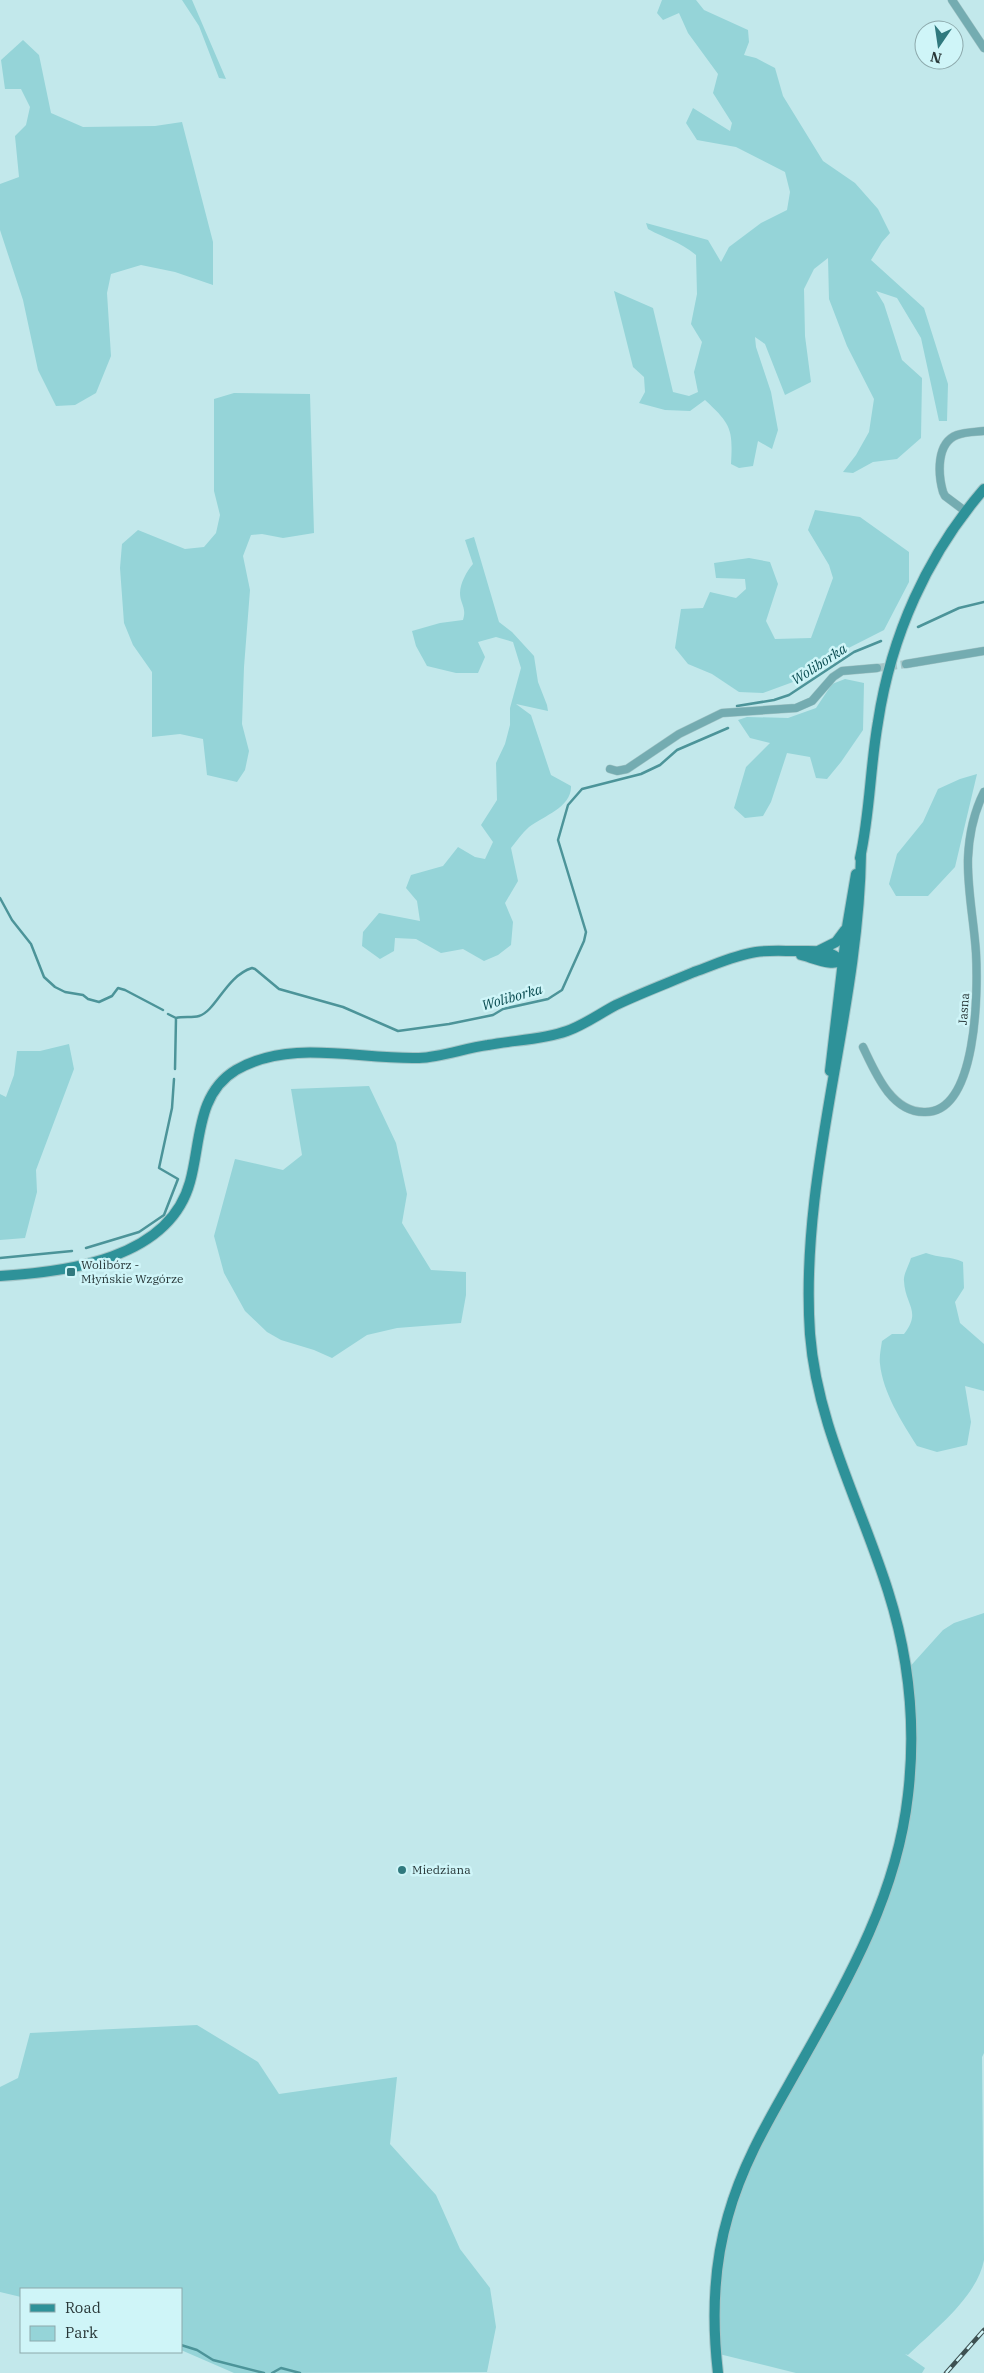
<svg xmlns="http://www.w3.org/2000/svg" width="984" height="2373" viewBox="0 0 984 2373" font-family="'IBM Plex Serif',serif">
<rect width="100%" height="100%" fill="#c2e8eb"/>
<path fill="#95d4d8" d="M182,0H192L226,79L219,78L199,26Z
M662,0H696L704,10L748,30L749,42L744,55L756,58L775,68L783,96L823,161L855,183L878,209L890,233L882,242L871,260L924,308L948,384L947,421H939L921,338L897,298L876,291L884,304L902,360L922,378L921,438L897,459L873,462L853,473L843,472L856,455L869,432L874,399L847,346L829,299L828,258L814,269L804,289L805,336L811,382L785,395L765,344L755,337L756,347L771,392L778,430L772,449L758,441L753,466L739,468L731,464C733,429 731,424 705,400L690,411L665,410L639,403L645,392L644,377L633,367L614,291L653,308L673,392L689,396L698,392L694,372L702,342L691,324L697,294L696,255C679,241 666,239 648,229L646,223L708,240L721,262L729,247L761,223L787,210L790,192L785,172L736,147L697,140L686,123L693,108L730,131L732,123L713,93L718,74L688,33L679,13L663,20L657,13Z
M23,40L39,55L51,113L83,127L155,126L182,122L213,242V285L175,272L141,265L111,274L107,293L111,356L96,393L75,405L56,406L38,370L23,300L0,230V184L19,177L15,136L26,125L30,107L21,89H5L1,60Z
M234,393L310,394L314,533L283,538L262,534L251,535L243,556L250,590L244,667L242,724L249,751L245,770L237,782L207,775L203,739L180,734L152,737V672L133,645L124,623L120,568L122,544L138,530L185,549L204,547L216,533L220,515L214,491V399Z
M815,510L860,517L909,552V582L884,630L823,661L793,682L763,693L739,692L712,674L688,664L675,648L681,609L703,608L710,592L736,598L746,589L745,579L716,578L714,563L749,558L770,562L778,584L766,621L775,639L811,638L833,578L829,565L808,530Z
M474,537L499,622L512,632L534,656L538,682L547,705L548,711L516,704L531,715L551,775L571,786C572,807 544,816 529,827C522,833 516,842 511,848L518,881L505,903L513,922L511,945L498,955L484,961L463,949L441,953L416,939L395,938L394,951L380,959L362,946L363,932L379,913L420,921L417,901L406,888L411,875L443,866L458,847L475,857L485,859L493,842L481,825L497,800L496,763L505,744L510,725V708L521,668L513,642L496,637L478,642L485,657L478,673H456L427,666L416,646L412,631L440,623L463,620C467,607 460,604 460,593C460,583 467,571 473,564L465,540Z
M845,679L864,683L863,730L841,762L827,779L816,778L810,757L787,753L771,802L763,816L745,818L734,808L746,767L770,743L750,738L738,720L747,717L788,718L816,708L832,684Z
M977,774L955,867L928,896H896L889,884L897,854L923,822L938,789L960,779Z
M69,1044L74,1069L36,1170L37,1192L25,1238L0,1240V1094L6,1097L14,1075L17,1051H40Z
M369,1086L396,1143L407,1194L402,1223L431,1270L466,1272V1295L461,1323L397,1328L367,1335L332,1358L314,1350L281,1340L267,1332L245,1311L224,1273L214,1236L235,1159L283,1170L302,1155L291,1089Z
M926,1253C939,1258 950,1256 963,1262L964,1288L955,1302L960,1323L984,1344V1391L965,1386L971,1422L967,1445L937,1452L917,1446C902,1422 883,1393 880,1364C879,1357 881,1348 882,1341L892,1334H904C922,1311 905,1305 904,1281C903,1275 909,1265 911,1258Z
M984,1613V2053L982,2057L984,2260C977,2297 934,2330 908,2355L905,2354L925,2368L922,2373H796L715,2353L714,2310L737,2186L860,1957L906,1812V1671L943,1630L954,1623Z
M197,2025L258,2062L279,2094L397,2077L390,2144L436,2195L460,2249L490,2288L496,2327L487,2372L234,2373L181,2350V2289H21V2297L0,2292V2087L18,2078L30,2033Z"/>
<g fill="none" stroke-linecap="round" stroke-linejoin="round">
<path stroke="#4c9499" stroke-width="2.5" d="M918,627L959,608L984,602
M737,706L774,700L789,695L854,652L881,641
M0,898L12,920L31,944L44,977L55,987L65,992L83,995L88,999L99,1002L112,996L118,988L125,990L163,1010
M168,1014L176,1018
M176,1018C183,1016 192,1018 199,1016C216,1011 226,976 252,968L255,969L279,989L343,1007L398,1031L449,1024L493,1015L503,1009L548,999L562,990L584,941L586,932L558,840L568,805L582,789L641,774L660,765L677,750L728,728
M175,1069L176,1018
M86,1248L139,1232L164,1215L178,1179L159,1168L172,1108L174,1079
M0,1258L72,1251
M181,2345L197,2350L213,2360L264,2373
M272,2373L281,2368L300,2373"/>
<path stroke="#a3c5c7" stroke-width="8" stroke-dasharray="8 4" stroke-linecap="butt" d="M877,668L906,664"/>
<g stroke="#a3c5c7" stroke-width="9">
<path id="minor" d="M952,0L984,48
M965,511L945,496L943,492C938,474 936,443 957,435C965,432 975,432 984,431
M906,664L984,651
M610,769L617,771L627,769L679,734L722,713L796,708L812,701L833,677L842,671L877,668
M863,1047C875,1072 891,1112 924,1112C978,1114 978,989 976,953C974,921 967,889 968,858C969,835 974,812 984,792"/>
</g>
<g stroke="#a3c5c7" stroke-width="12">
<path id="secondary" d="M860,858C870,814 870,767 878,722C891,636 927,555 984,489
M818,951L836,942L845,930
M801,955C814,958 833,968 845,959
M830,1071L847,927L856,874
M0,1276C67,1272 169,1259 190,1182C201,1143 196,1094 236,1070C291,1038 359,1060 419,1058C442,1057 465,1048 488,1045C514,1040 542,1040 567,1031C584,1025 599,1014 616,1005C641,993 668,983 694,972C714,965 735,955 756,952C769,950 783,951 796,951C822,951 839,948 850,976
M718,2373C712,2321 713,2267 728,2216C741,2169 764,2128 788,2086C840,1993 896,1903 908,1795C916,1727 909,1657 888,1591C861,1505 817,1425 810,1334C799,1172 859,1014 861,853"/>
</g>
<use href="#minor" stroke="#74acb1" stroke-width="8"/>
<use href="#secondary" stroke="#2e9299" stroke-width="10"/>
<g stroke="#3e5152" stroke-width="4.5">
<path id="rail" d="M946,2373L984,2330"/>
</g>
<use href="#rail" stroke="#cff5f8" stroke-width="2.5" stroke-dasharray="8" stroke-linecap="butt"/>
</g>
<g fill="#30797e" stroke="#cff5f8" stroke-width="2">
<rect x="66" y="1267" width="10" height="10" rx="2.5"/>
<circle cx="402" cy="1870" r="5"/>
</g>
<g text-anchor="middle" stroke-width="5" stroke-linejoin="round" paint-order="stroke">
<g font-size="12" fill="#293839" stroke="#cff5f8">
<text transform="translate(964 1009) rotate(-86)" y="4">Jasna</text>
</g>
<g font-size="12" fill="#293839" stroke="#cff5f8" text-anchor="start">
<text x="81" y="1269">Wolibórz -<tspan x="81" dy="14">Młyńskie Wzgórze</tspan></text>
<text x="412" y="1874">Miedziana</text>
</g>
<g font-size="14" font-style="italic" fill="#0a4c51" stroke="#cff5f8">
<text transform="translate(819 664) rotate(-33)" y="5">Woliborka</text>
<text transform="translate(512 997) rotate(-16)" y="5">Woliborka</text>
</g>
</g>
<rect x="20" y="2288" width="162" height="65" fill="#cff5f8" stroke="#8da9ac"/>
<rect x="30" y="2304" width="25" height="8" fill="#2e9299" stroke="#8da9ac"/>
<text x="65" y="2313" font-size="15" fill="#293839">Road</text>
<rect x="30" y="2326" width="25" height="15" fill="#95d4d8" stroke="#8da9ac"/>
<text x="65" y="2338" font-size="15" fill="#293839">Park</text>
<g transform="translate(939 45) rotate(193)"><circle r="24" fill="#cff5f8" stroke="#8da9ac"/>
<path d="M0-4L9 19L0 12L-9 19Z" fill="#30797e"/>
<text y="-8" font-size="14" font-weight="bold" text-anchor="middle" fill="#293839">N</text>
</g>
</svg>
